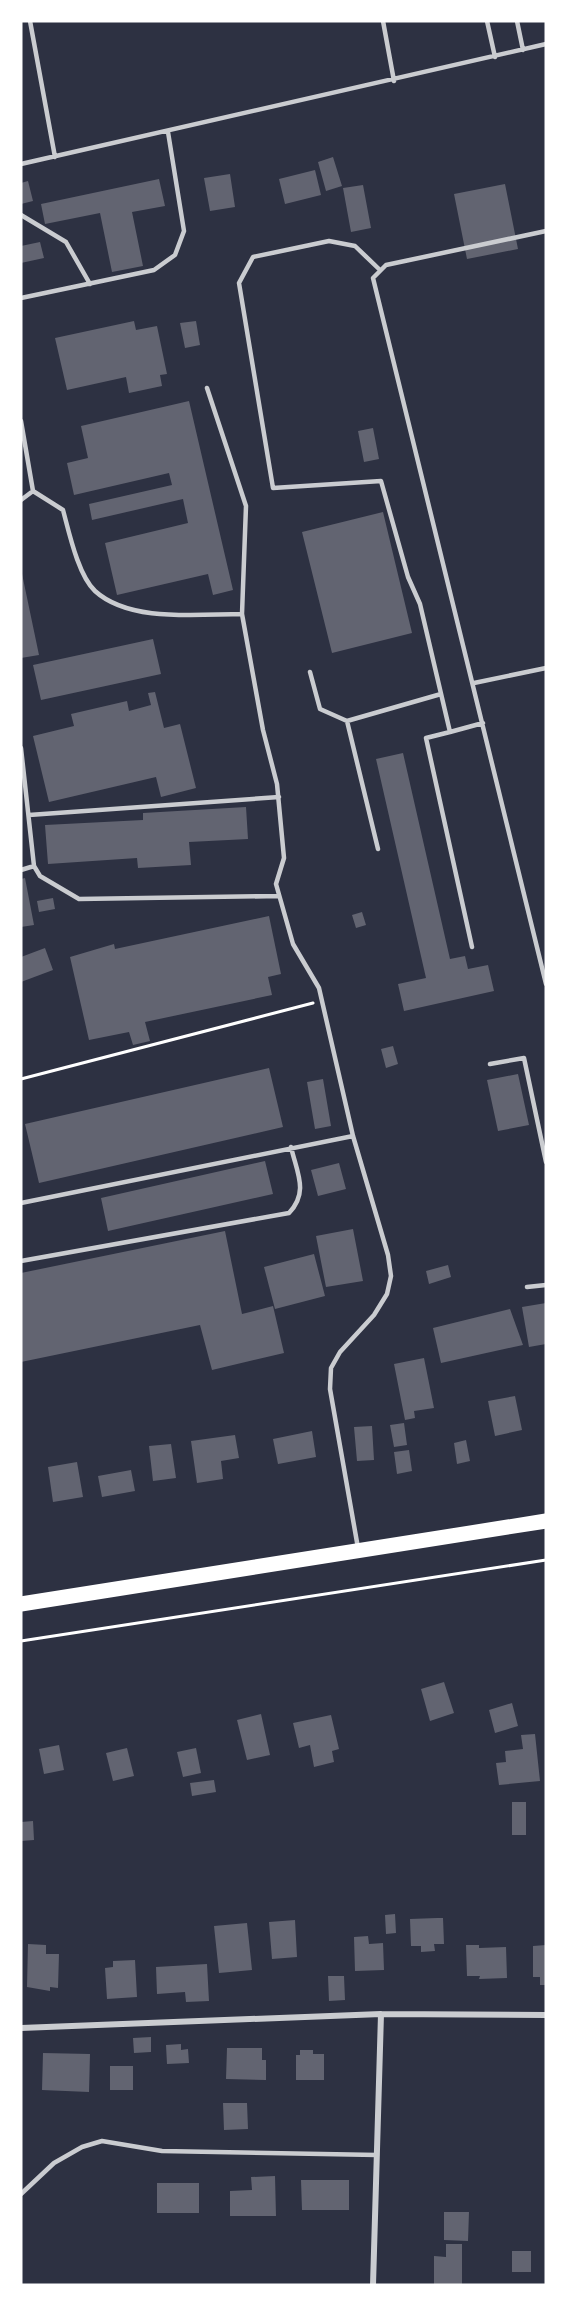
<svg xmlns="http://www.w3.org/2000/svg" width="567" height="2306" viewBox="0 0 567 2306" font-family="'PT Serif',serif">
<rect width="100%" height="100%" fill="#2d3142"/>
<path fill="#626471" d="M333,157L342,186L326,191L318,162Z
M315,170L321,195L285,204L279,179Z
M230,174L235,207L210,211L204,178Z
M159,179L165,206L132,212L143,266L112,272L100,213L45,224L41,204Z
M28,181L33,201L21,204V183Z
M505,184L518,249L467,259L454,194Z
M363,185L371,228L351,232L343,188Z
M40,242L44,258L21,263V246Z
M134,321L136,330L157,326L167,374L160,375L162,386L129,393L126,377L67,390L55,338Z
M196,321L200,345L185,348L180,323Z
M189,401L233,590L213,595L208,574L117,595L105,543L188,523L183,499L92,520L89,504L172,485L169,473L74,495L67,463L88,458L81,426Z
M373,428L379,459L364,462L358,431Z
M383,512L412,633L332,653L302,532Z
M21,569L39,655L21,658Z
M153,639L161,674L41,700L33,665Z
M155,692L164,728L180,724L196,788L161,797L156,777L49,802L33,736L74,726L71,714L127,701L129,711L151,705L148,693Z
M403,753L450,959L465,956L468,969L488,965L494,991L404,1011L398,984L426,978L376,759Z
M246,807L248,839L189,842L191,865L138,868L137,858L48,864L45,825L143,820V813Z
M25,878L34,925L21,927V879Z
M53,898L55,909L39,912L37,901Z
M362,912L366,925L356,928L352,915Z
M269,916L281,974L268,977L272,995L145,1022L150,1041L133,1045L129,1032L89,1040L70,957L114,944L115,949Z
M45,948L53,970L21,982V957Z
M393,1046L398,1064L386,1068L381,1049Z
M269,1068L283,1127L39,1183L25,1124Z
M518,1074L529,1125L498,1131L487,1080Z
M323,1079L331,1126L315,1129L307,1082Z
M265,1161L273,1194L108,1231L101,1198Z
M339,1163L346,1189L318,1196L311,1170Z
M353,1229L363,1281L326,1287L316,1236Z
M225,1231L242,1314L273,1306L284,1353L212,1370L200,1325L21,1362V1273Z
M314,1254L325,1296L275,1309L264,1267Z
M448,1265L451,1277L429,1284L426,1271Z
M546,1303V1344L529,1347L522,1307Z
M510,1309L523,1345L441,1363L433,1328Z
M424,1358L434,1408L414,1411L415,1418L405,1420L394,1364Z
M515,1396L522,1430L495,1436L488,1401Z
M404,1423L407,1445L394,1447L390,1425Z
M372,1426L374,1460L357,1461L354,1427Z
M312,1431L316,1457L278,1464L273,1439Z
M235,1435L239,1458L221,1461L223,1479L197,1483L191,1441Z
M466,1440L470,1461L457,1464L454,1443Z
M171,1444L176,1478L153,1481L149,1446Z
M409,1450L412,1471L397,1474L394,1452Z
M77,1462L83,1497L53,1502L48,1467Z
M131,1470L135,1491L102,1497L98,1476Z
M444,1682L454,1713L430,1721L421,1689Z
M512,1703L518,1726L495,1733L489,1710Z
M261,1714L270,1755L247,1760L237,1720Z
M331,1715L339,1749L332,1751L334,1762L314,1767L310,1745L299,1748L293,1723Z
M535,1734L540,1781L499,1785L496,1763L506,1762L505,1751L523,1749L521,1735Z
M59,1745L64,1770L44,1774L39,1749Z
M127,1748L134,1776L113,1781L106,1753Z
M196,1748L201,1773L183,1777L177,1752Z
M214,1780L216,1792L192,1796L190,1783Z
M512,1802H526V1835H512Z
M33,1821L34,1840L21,1841V1822Z
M395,1914L396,1933L386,1934L385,1915Z
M437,1918H443L444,1944H434L435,1951L421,1952V1946H411L410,1919Z
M295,1920L297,1957L272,1959L269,1922Z
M247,1923L252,1970L219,1973L214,1926Z
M368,1936L369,1944L383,1943L384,1970L355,1971L354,1937Z
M28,1944L46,1945V1954H59L58,1988L50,1987V1991L27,1987Z
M466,1945H479V1948L506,1947L507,1978L479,1979L480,1976H467Z
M546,1945V1985H540V1977H533V1946Z
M135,1960L137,1997L107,1999L105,1968L113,1967V1961Z
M207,1964L209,2001L186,2002L185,1992L157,1994L156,1967Z
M328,1976H344L345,2000L329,2001Z
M151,2037V2052L134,2053L133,2038Z
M181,2044V2050L188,2049L189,2063L167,2064L166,2045Z
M227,2048H262V2060H266V2080L226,2079Z
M300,2050H313V2054H324V2080H296V2055H300Z
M43,2053L90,2054L89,2092L42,2090Z
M110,2066H133V2090H110Z
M223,2103H247L248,2129L224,2130Z
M275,2176L276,2216H230V2191L252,2190L251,2177Z
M301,2180H349V2210H302Z
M157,2183H199V2213H157Z
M444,2212H469L468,2241L444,2240Z
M446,2244H462V2285H434V2256L446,2257Z
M512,2251H531V2272H512Z"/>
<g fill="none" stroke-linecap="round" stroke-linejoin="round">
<path stroke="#fff" stroke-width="3" d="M21,1079L313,1003
M21,1641L546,1560"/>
<path stroke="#caccd0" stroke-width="4.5" d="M30,21L55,157
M383,21L394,81
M487,21L495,57
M517,21L523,50
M21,164L546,44
M21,215L66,242L90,284
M546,231L386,265L373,278L546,984
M380,270L355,246L329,241L253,257L239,283L273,488L381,481L408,577L420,604L450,732L483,723
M21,298L154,270L175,255L184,231L168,132
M207,388L246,506L242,614
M21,421L33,491L63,510C69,532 78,575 95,591C130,623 199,614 242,614L263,730L277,784L284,858L276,884L293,944L319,988L353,1136L388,1255L391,1276L387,1294L374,1315L340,1352L331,1368L330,1389L358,1548
M21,500L33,491
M310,672L320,709L347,721
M474,683L546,668
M450,732L426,738L472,947
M21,748L34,866
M29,815L279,797
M378,849L347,721L441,694
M21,870L34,866L40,876L79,899L279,896
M490,1064L524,1058L546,1162
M21,1203L353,1136
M21,1261L289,1213C309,1192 297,1173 291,1147
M527,1287L546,1285
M21,2194L54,2163L82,2147L102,2141L162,2151L377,2155"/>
<path stroke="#caccd0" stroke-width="6" d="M21,2028L381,2014L546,2015
M373,2285L381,2014"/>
<path stroke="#fff" stroke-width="15" d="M21,1604L546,1521"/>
</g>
<rect width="567" height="2306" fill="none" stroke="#ffffff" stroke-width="45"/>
</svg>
